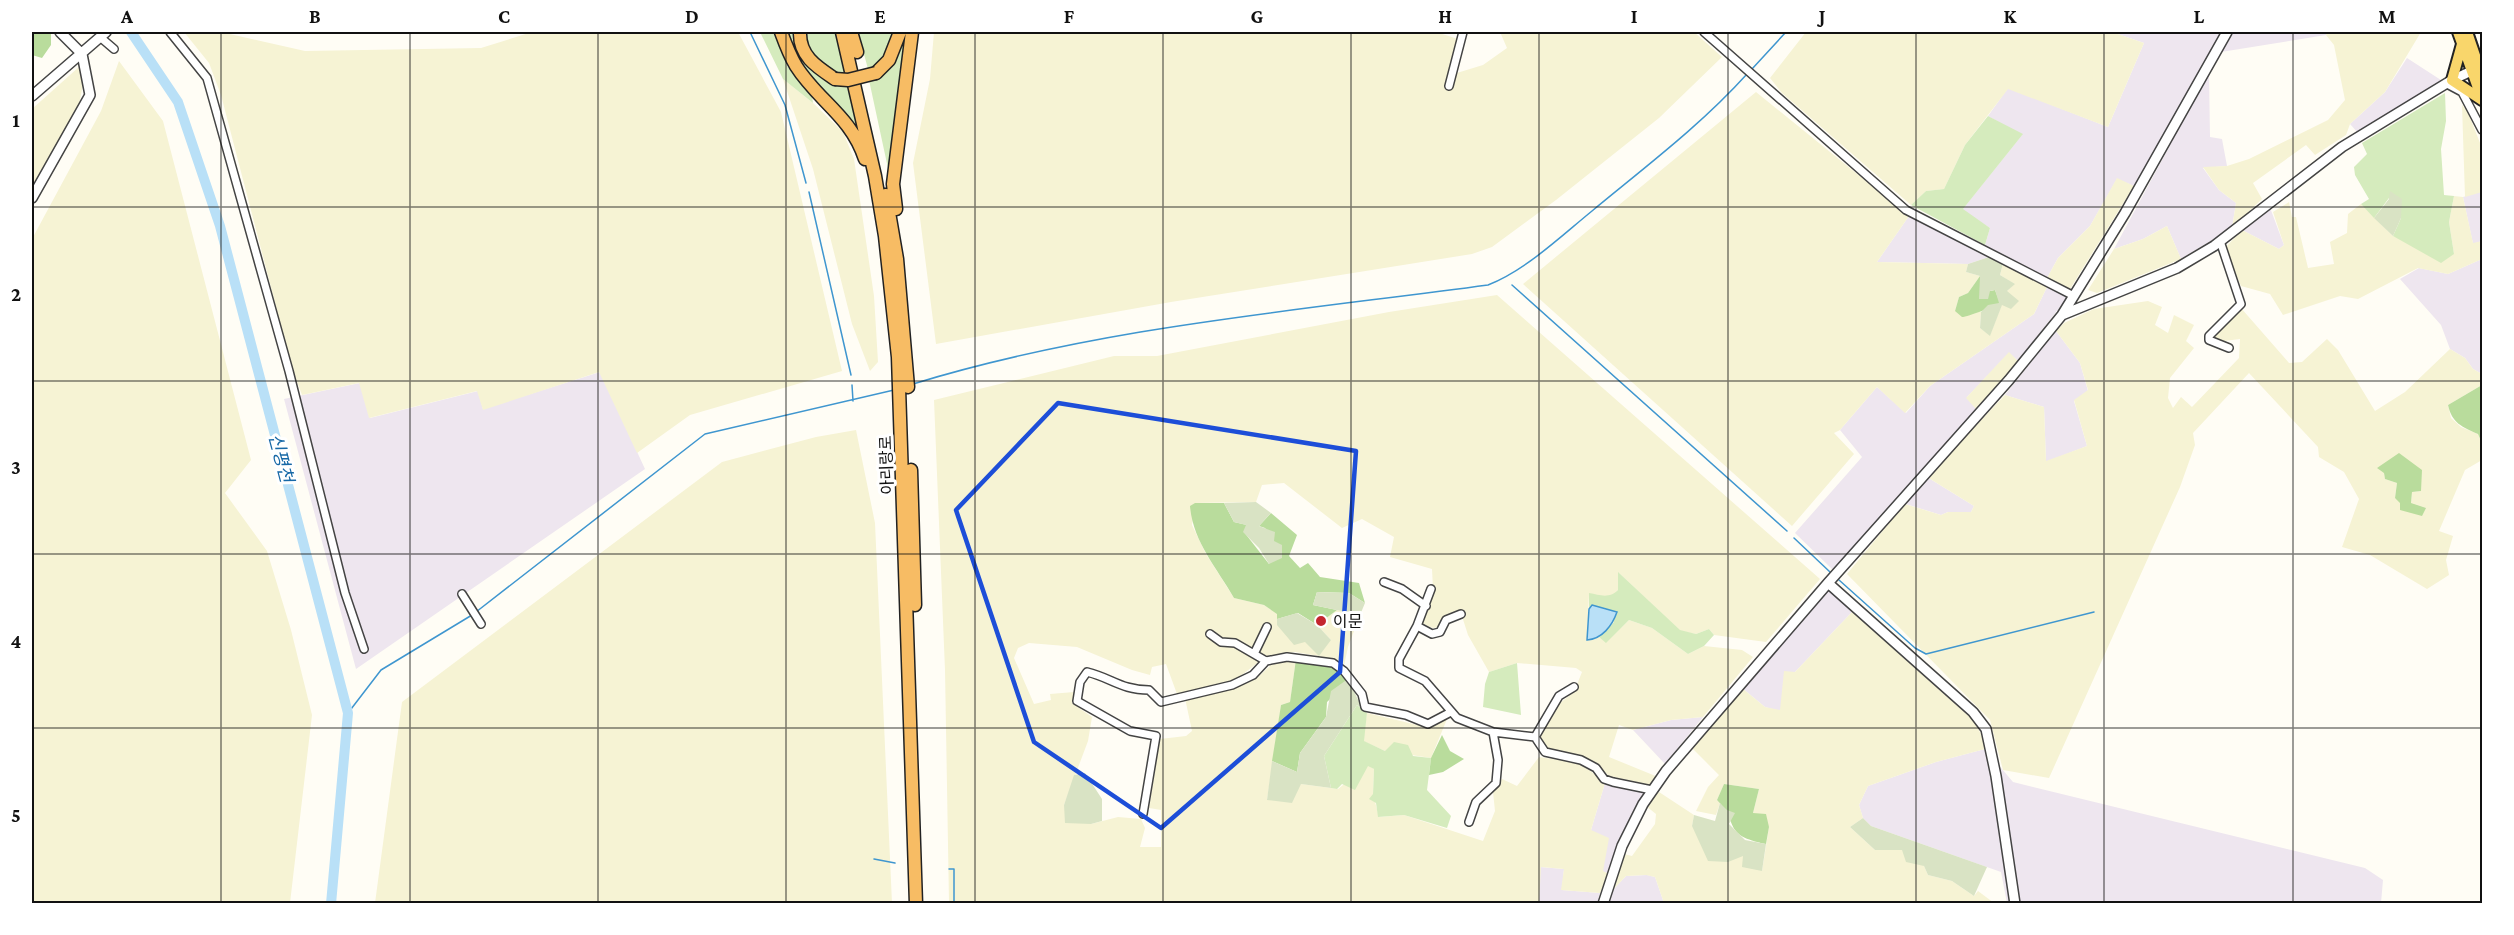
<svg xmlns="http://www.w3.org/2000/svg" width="2514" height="935" viewBox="0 0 2514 935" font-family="'Crimson Pro','Noto Sans KR',serif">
<rect width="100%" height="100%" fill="#fffdf5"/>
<path fill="#eee6ef" d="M2112,32H2223L2134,186L2117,179L2090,226L2058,258L2047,278L1985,245L1990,228L1962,210L2022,135L1988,116L2008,88L2108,127L2144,43Z
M2233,32H2327L2326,35L2221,52Z
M2407,58L2444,82L2358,133L2350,124L2385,92Z
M2209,73L2210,137L2222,139L2227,166L2203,168L2219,190L2236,203L2232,228L2181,259L2167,226L2143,239L2114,249Z
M2482,191V241L2473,244L2463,197Z
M2269,205L2284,245L2279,249L2242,230Z
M1909,216L1989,257L1968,264L1877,262Z
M2482,259V374L2473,369L2465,358L2450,349L2441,325L2400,279L2419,268L2448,274Z
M2048,285L2067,298L2018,361L2009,353L1967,397L1976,409L1922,474L1974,506L1971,512H1948L1941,515L1896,501L1834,571L1795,533L1862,457L1840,430L1877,387L1906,413L1930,386L2034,314Z
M2056,331L2080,363L2088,391L2074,401L2087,446L2046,462L2044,407L2005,395Z
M600,372L645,469L356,669L284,399L360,383L370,418L478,391L483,409Z
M1829,589L1852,612L1795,672L1780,711L1765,707L1742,688Z
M1703,717L1665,764L1633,730L1671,720Z
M1985,749L2013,782L2365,868L2383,880L2381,903H2007L2001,872L1871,826L1863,818L1859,805L1868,786L1936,762Z
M1605,783L1645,792L1620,839L1609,874L1603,872L1591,830Z
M1540,867L1564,869L1562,890L1600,893L1598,903L1539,904Z
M1647,875L1655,877L1664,903L1607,904L1611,892L1626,876Z"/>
<path fill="#f6f3d4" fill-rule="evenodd" d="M184,32H221L305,51L481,48L532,32H738L781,112L842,371L690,415L637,453L599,372L483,410L477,391L369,418L359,383L302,395L292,368L221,95L209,63Z
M934,32H1436L1458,39L1447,76L1483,65L1507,48L1500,32H1694L1722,57L1659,118L1556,200L1492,247L1472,254L1171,302L936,344L913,163L930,79Z
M1806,32H2112L2144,43L2108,127L2008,89L1965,145L1944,189L1926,191L1911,205L1782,93L1770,78Z
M2327,32H2421L2385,92L2350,124L2346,135L2315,155L2306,145L2253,183L2262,199L2232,228L2236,203L2219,190L2203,167L2227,166L2249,159L2328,120L2345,100L2334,45L2326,35Z
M119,61L163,121L251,460L225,493L267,551L291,630L312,715L290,903H32V239L101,111Z
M80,66L83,84L79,105L32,186V109Z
M783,79L813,103L843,132L854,159L874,296L878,362L870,371L852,324L813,169Z
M1756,92L1909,216L1877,262L1968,264L1966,272L1980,276L1968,293L1959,297L1955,311L1981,312L1980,328L1990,335L2007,291L2014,284L2000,275L2003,263L2048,285L2034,314L1930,386L1905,413L1877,387L1840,430L1834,433L1854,454L1792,526L1523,284Z
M2462,105L2467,110L2482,148V192L2465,197Z
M2117,178L2134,186L2070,289L2047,278L2058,258L2090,226Z
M2454,196L2463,197L2473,243L2482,241V259L2448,274L2418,268L2358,299L2340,296L2283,315L2270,294L2241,286L2225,248L2242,230L2279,249L2284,245L2273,212L2289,202L2292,217H2296L2308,268L2334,264L2330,242L2347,233L2348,214L2361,204L2393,236L2454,254L2449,222Z
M2167,226L2181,259L2097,293L2088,290L2114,249L2143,239Z
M1497,295L1820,579L1766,642L1714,635L1709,629L1696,634L1680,631L1619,573L1618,590L1614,595L1607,597L1589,594L1587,639L1599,637L1606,642L1629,620L1652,628L1688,654L1704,646L1742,650L1753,657L1703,717L1671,720L1633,730L1619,725L1609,757L1658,777L1650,785L1609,776L1598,765L1578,755L1547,748L1539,738L1560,703L1574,692L1582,672L1576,668L1517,663L1489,672L1468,635L1460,610L1443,618L1439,627L1433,628L1421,623L1433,589L1432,569L1390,557L1394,537L1362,519L1342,528L1284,483L1262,485L1256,502L1195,503L1192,525L1206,554L1234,598L1264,605L1278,614L1305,642L1331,640L1317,625L1337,610L1360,615L1348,647L1344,666L1319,656L1295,652L1266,656L1258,652L1260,661L1230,684L1177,694L1166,664L1152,667L1150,675L1132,670L1077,647L1029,643L1018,648L1014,658L1034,704L1051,700L1050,694L1074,692L1072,703L1092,717L1088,741L1064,805L1091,824L1118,817L1141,819L1145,828L1140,847H1161V810L1149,808L1160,739L1186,736L1192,731L1185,698L1229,688L1257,678L1271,665L1296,659L1290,702L1281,705L1267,800L1301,784L1338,789L1368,765L1374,769L1373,794L1379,817L1404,815L1483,841L1495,811L1493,792L1502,779L1517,786L1539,757L1581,763L1605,783L1591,830L1609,838L1603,871L1609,874L1600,893L1561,890L1564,869L1541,867L1539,903H949L945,670L934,400L1114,356H1157L1389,312Z
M2148,301L2162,307L2155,325L2168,333L2174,315L2194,325L2186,341L2194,348L2170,378L2168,398L2173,408L2181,397L2192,407L2239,358L2240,339L2224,341L2212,337L2241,308L2289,363L2302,362L2327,339L2338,350L2375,411L2405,392L2450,349L2465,358L2473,369L2482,374V385L2448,405L2451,418L2461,427L2478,434L2482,443V460L2465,470L2439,531L2453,536L2446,560L2449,575L2427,589L2370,555L2342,547L2359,499L2344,472L2319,457L2318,447L2249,373L2193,433L2195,445L2180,487L2049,778L2003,770L1990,720L1847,574L1905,504L1941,515L1948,512H1971L1974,506L1927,477L2005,395L2044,407L2046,461L2087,446L2074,400L2088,390L2080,363L2056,331L2064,323L2094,309ZM2384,473L2420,477L2421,491L2412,492L2411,503L2426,508L2395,498L2397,483L2385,479Z
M2009,352L2018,361L1976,409L1966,398Z
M856,430L875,523L892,903H375L402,702L722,462L816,437Z
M1852,612L1973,720L1981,734L1985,749L1936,762L1868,786L1859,805L1863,818L1850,827L1875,850H1902L1924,866L1928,875L1952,881L1974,896L1978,891L1994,903H1953L1950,901L1946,904L1664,903L1655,877L1646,875L1626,876L1611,892L1624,854L1632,856L1655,824L1656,814L1646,806L1659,792L1694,815L1692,826L1744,856L1762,871L1769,827L1753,813L1759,789L1724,784L1717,800L1720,803L1716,815L1696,811L1708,787L1719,775L1690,746L1742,688L1765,707L1780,710L1784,671L1795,672Z
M1367,713L1430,728L1447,719L1431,758L1385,751L1363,741Z"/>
<path fill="#d5ebbd" d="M760,32H776L787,66L812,96L813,103L783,79Z
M785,32H795L801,57L848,85L860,136L843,110L801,68Z
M804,32H835L846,75C816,65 812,61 804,32Z
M858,32H895C891,46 883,64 868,69Z
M903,32H907L889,173L869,80Z
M2445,93L2446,121L2441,149L2444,195L2454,196L2449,222L2454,254L2441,263L2393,236L2401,218L2389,198L2374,218L2361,204L2369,199L2355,175L2354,167L2367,154L2362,143Z
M1988,116L2023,134L1963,209L1990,228L1985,245L1911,205L1926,191L1944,189L1965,145Z
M1618,572L1680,630L1696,634L1709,629L1714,635L1704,646L1688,654L1652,628L1629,620L1606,643L1599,637L1614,622L1592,605L1589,609V593C1600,595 1609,599 1618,590Z
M1517,663L1521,715L1483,707L1485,684L1489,672Z
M1357,705L1367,713L1364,741L1385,751L1394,742L1408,745L1413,756L1431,758L1427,790L1451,816L1447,828L1404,815L1378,817L1376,803L1369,799L1373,794L1374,769L1368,766L1355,790L1342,784L1337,789L1331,788L1324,756Z"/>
<path fill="#b9dc9c" d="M32,32H51V45L42,58L32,55Z
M1980,276L1990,291L1995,290L2000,303C1995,306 1968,317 1962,317L1955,311L1959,297L1968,293Z
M2482,385V443L2478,434C2462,427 2452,423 2448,405Z
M2399,453L2422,470L2421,491L2412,492L2411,503L2426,508L2422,516L2400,510V503L2395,498L2397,483L2385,479L2384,473L2377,468Z
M1195,503H1224L1234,522L1247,525L1244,532L1269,564L1274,541L1265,528L1259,526L1271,513L1297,535L1289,556L1300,568L1308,563L1320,577L1359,583L1365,603L1349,593L1317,592L1313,605L1337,610L1317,625L1298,613L1277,619V614L1264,605L1234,598C1217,568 1193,542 1190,506Z
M1296,659C1317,663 1336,663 1349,681L1327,702L1326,717L1300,753L1297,772L1272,761L1281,705L1290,702Z
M1442,735L1450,751L1464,759L1443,772L1429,775L1431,758Z
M1724,784L1759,789L1753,813L1766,814L1769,827L1766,844C1722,835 1740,824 1717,800Z"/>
<path fill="#d9e3c4" d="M2390,191L2402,199L2401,218L2393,236L2374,218L2389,199Z
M1989,257L2003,263L2000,275L2015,284L2007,291L2019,301L2011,309L2002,305L1990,336L1980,328L1981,312L1988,305L1999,303L1995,290L1990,291L1988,299H1979L1980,276L1966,272L1968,264Z
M1256,502L1271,513L1259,526L1275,532L1274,541L1282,545V558L1269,564L1259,548L1243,532L1246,525L1234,522L1224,503Z
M1317,592L1349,593L1365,603L1360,615L1313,605Z
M1297,613L1317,625L1331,640L1319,656L1305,642L1294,645L1277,625V619Z
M1345,681H1349L1362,708L1357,705L1324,756L1331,788L1301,784L1292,803L1267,800L1272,761L1297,772L1300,753L1326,717L1331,691Z
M1085,773L1102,799V821L1091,824L1065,823L1064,805L1074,775Z
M1720,803L1727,810L1735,813L1729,824L1745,840L1766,844L1762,871L1742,867L1743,856L1728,862L1708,861L1692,826L1694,815L1715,821Z
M1863,818L1871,826L1987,867L1974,896L1952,881L1928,875L1924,866L1906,862L1902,850H1875L1850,827Z"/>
<path fill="#b9e0f7" stroke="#3f96cf" stroke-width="1.5" d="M1592,605L1617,612C1612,626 1602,639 1587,640L1589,609Z"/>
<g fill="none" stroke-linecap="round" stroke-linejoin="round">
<path stroke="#3f96cf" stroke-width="1.5" d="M750,32L785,105L806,183
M1752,69L1786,32
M809,192L851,375
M1512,285L1787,531
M913,384C1099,327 1296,311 1488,285C1526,270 1560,237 1592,211C1645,167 1700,126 1747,74
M852,385L853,401
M1794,538L1830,572
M1839,580L1915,648L1926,654L2094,612
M476,612L705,434L894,390
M348,713L381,670L472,615
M874,859L895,863
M949,869H954V904"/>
<path stroke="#b9e0f7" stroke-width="10" d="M131,32L178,102L220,226L348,713L331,904"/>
<g stroke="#444" stroke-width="10">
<path id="minor" d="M170,32L207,78L289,371L345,593L364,649
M1704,32L1906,210L2074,296
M100,37L114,49
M2447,84L2462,92L2482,130
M1449,86L1463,32
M2220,241L2241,304L2209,336V340L2229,348
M1384,582L1402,589L1426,606
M1431,589L1417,626L1399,659V668L1425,681L1457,718L1493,732L1535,737L1545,752L1581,760L1596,768L1604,779L1613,782L1652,790
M462,594L481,624
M1417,626L1432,634L1440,632L1446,620L1461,614
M1210,634L1221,642L1235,643L1266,661
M1254,654L1267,627
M1535,737L1559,696L1574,687
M1143,814L1156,736L1130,731L1077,701L1080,682L1087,672C1112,678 1121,690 1149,690L1161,702L1232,685L1253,675L1266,661L1287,657L1333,663L1344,671L1362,694L1365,707L1406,715L1428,724L1449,713
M1469,822L1476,802L1496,783L1498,760L1493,732"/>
</g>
<g stroke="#444" stroke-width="12">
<path id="tertiary" d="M32,96L106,32
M32,198L90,95L82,54L60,32
M2062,315L2177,268L2214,246L2342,147L2452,80L2478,68
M1828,583L1973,712L1986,729L1996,776L2015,904
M1603,904L1622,846L1643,804L1666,771L1828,583L2009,380L2062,315L2125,213L2227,32"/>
</g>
<g stroke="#222" stroke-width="14">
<path id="primary" d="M2458,32L2482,99
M2467,32L2482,76
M2462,44L2452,80L2482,100"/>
</g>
<g stroke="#222" stroke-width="15">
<path id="trunk" d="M781,32C785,43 790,56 796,66C818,101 851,116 865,159
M800,32C799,56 817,67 835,79
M842,32L875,176L885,236L898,357L916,904
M851,32L857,52
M876,73L889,60L900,32
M886,195L897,259L908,387
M896,209L893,184L912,32
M911,470L915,605"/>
</g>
<use href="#minor" stroke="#fff" stroke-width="7"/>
<use href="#tertiary" stroke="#fff" stroke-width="9"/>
<use href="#primary" stroke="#f9d66b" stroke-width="10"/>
<use href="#trunk" stroke="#f7bc64" stroke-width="12"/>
<g stroke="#222" stroke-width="15" stroke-linecap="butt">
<path id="trunk-bridge" d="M835,79L848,80L876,73"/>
</g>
<use href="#trunk-bridge" stroke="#f7bc64" stroke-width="12"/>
</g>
<path fill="none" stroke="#1d4ed8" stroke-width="4.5" stroke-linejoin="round" d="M1058,403L1356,451L1340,672L1161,828L1034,742L956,510Z"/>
<path fill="none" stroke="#111" stroke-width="1.5" stroke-opacity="0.55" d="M221,32V904M410,32V904M598,32V904M786,32V904M975,32V904M1163,32V904M1351,32V904M1539,32V904M1728,32V904M1916,32V904M2104,32V904M2293,32V904M32,207H2482M32,381H2482M32,554H2482M32,728H2482"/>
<circle fill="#c4262e" stroke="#fff" stroke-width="2" cx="1321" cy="621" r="6"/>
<g text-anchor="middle" stroke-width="6" stroke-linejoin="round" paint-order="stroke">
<g font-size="16" fill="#111" stroke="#fff">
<text transform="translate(886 465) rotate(-92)" y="6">아리랑로</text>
</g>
<g font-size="16" fill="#111" stroke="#fff" text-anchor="start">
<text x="1333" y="627">이문</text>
</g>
<g font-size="18" font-style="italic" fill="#1768a6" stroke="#fff">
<text transform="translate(281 458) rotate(75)" y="6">신평천</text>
</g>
</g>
<rect width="2514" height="935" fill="none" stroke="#ffffff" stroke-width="66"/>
<rect x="33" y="33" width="2448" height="869" fill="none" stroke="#111" stroke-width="2"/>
<g font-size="20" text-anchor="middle" font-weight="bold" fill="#111">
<text x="127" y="23">A</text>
<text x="315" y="23">B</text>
<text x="504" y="23">C</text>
<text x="692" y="23">D</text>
<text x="880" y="23">E</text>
<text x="1069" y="23">F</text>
<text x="1257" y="23">G</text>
<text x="1445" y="23">H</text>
<text x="1634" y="23">I</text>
<text x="1822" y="23">J</text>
<text x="2010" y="23">K</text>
<text x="2199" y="23">L</text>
<text x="2387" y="23">M</text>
<text x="16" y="127">1</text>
<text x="16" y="301">2</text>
<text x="16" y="474">3</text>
<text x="16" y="648">4</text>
<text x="16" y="822">5</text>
</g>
</svg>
